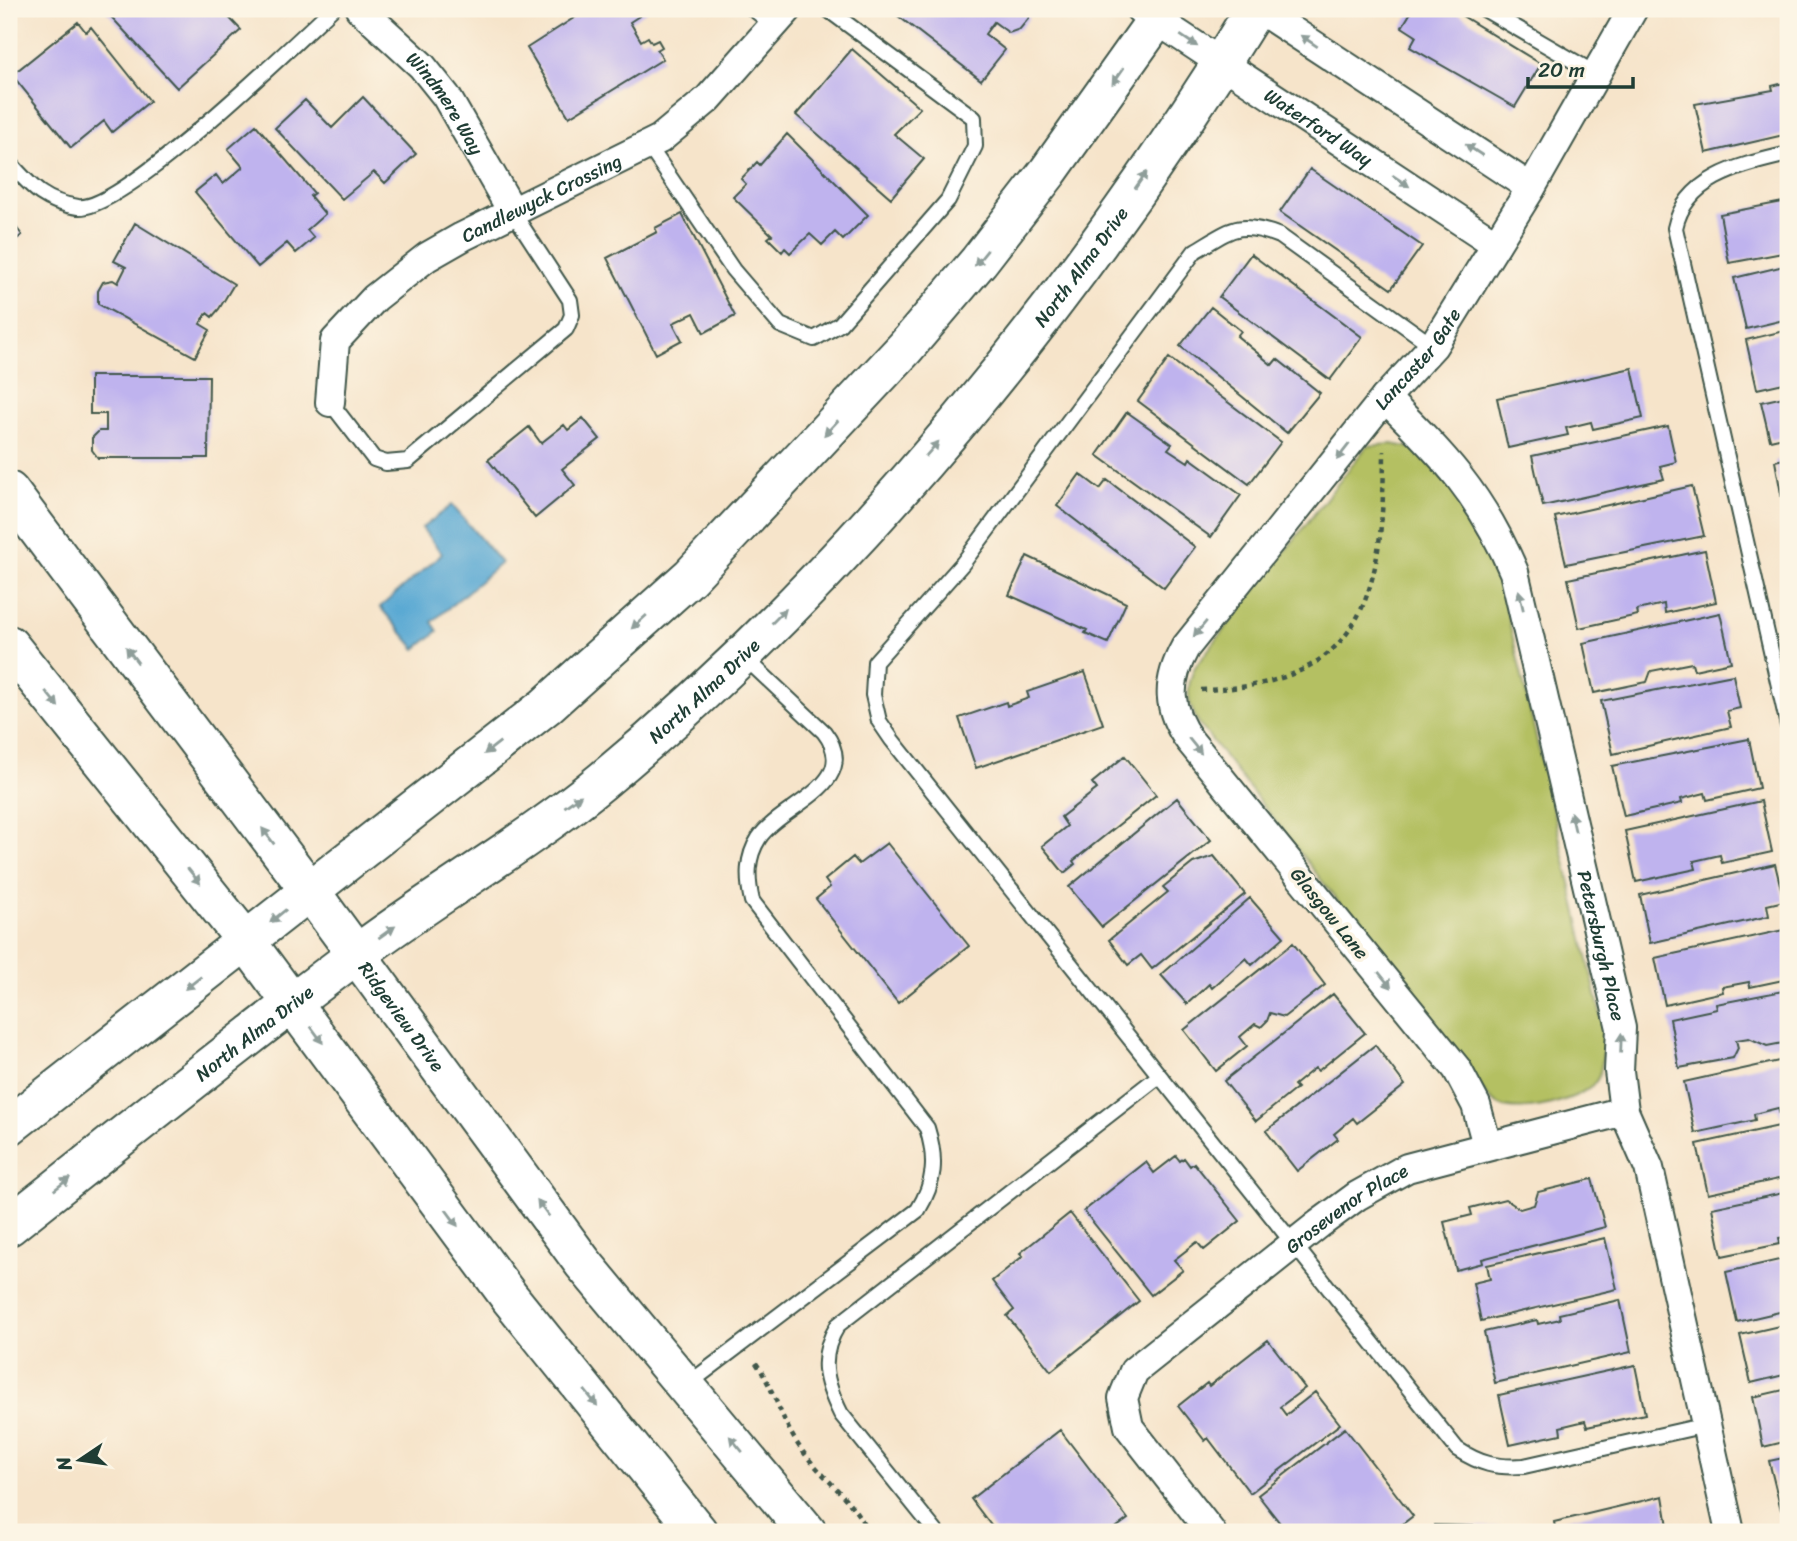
<svg xmlns="http://www.w3.org/2000/svg" width="1797" height="1541" viewBox="0 0 1797 1541" font-family="Sriracha,sans-serif">
<rect width="100%" height="100%" fill="#fcf5e5"/>
<filter id="ink" filterUnits="userSpaceOnUse"><feTurbulence type="fractalNoise" baseFrequency=".0143" numOctaves="2"/><feDisplacementMap in="SourceGraphic" scale="14" xChannelSelector="R" yChannelSelector="G"/><feConvolveMatrix kernelMatrix="1 2 1 2 8 2 1 2 1" color-interpolation-filters="sRGB"/></filter>
<filter id="wash" filterUnits="userSpaceOnUse"><feTurbulence type="fractalNoise" baseFrequency=".00686" numOctaves="4" result="noise"/><feDisplacementMap in="SourceGraphic" scale="28" xChannelSelector="R" yChannelSelector="G"/><feGaussianBlur stdDeviation="1.57" result="paint"/><feColorMatrix in="noise" values="0 0 0 0 0 0 0 0 0 0 0 0 0 0 0 0 0 1.4 0 .05"/><feComposite in="paint" operator="in"/></filter>
<g filter="url(#wash)">
<rect width="100%" height="100%" fill="#f6e4ca"/>
<path fill="#b4c062" stroke="#6a7e4b" stroke-width="2" d="M1392,444L1417,449L1452,487L1492,548L1604,1029C1603,1045 1604,1064 1598,1078C1588,1099 1523,1115 1502,1106C1486,1100 1478,1084 1470,1070L1200,725C1187,704 1185,689 1195,667L1367,446Z"/>
<path fill="#59a8d3" stroke="#3c7284" stroke-width="2" d="M452,505L501,563L432,622L438,631L416,649L380,607L442,554L422,528Z"/>
<g id="blocks">
<path fill="#bfb3ee" d="M104,9H221L241,30L177,88Z
M588,9H646L647,11L630,22L641,41L648,37L652,43L658,40L662,47L657,50L663,59L569,117L527,48Z
M895,9H1027L1029,18L1020,29L1009,33L994,22L985,34L1005,50L981,80L893,12Z
M1413,9H1451L1541,64L1515,107L1410,47L1416,36L1402,27Z
M78,22L86,32L91,27L150,101L112,132L104,121L71,148L12,75Z
M852,49L920,108L894,134L924,159L891,198L796,115Z
M1788,82V134L1706,153L1695,104L1773,90L1772,86Z
M363,97L416,154L385,183L374,172L342,199L275,128L305,100L332,128Z
M256,125L314,193L310,196L325,214L307,230L314,238L296,253L287,243L258,267L195,192L216,175L223,184L243,167L228,149Z
M787,134L868,215L843,240L835,232L822,245L810,234L790,253L785,248L782,252L768,238L772,235L733,197L746,184L741,179L757,162L760,165Z
M1310,169L1422,246L1391,289L1280,212Z
M1788,201V252L1729,263L1720,214Z
M682,214L735,316L704,333L694,313L673,323L682,340L656,354L607,258L657,232L655,228Z
M9,218L22,235L9,245Z
M135,223L234,284L219,309L212,317L207,313L200,324L210,330L195,357L98,304V291L103,282L113,280L118,283L126,267L114,261Z
M1251,254L1362,337L1330,380L1219,297Z
M1788,265V319L1746,329L1734,278Z
M1211,307L1241,331L1237,336L1272,365L1277,359L1320,393L1287,433L1180,346Z
M1788,330V382L1757,389L1746,340Z
M1169,358L1281,442L1249,484L1138,401Z
M1632,368L1643,418L1593,429L1591,422L1566,428L1568,435L1508,448L1497,398Z
M90,376H209L208,458H98L92,450V438L99,431H106V414H90Z
M1788,396V436L1770,440L1761,402Z
M1127,412L1172,444L1168,449L1188,462L1190,458L1241,495L1211,537L1097,455Z
M583,418L600,439L562,469L575,485L535,518L488,460L529,427L541,443L564,425L568,430Z
M1668,426L1676,462L1660,466L1664,479L1543,506L1532,456Z
M1788,458V498L1782,499L1775,461Z
M1080,474L1100,489L1107,480L1195,547L1164,588L1057,506Z
M1692,486L1704,536L1566,564L1555,517Z
M1705,550L1716,602L1665,613L1664,604L1637,610L1638,615L1579,628L1568,579Z
M1027,556L1126,603L1108,643L1085,633L1087,630L1009,595Z
M1720,613L1731,662L1694,670L1692,663L1651,671L1647,682L1594,693L1583,643Z
M1085,672L1103,724L976,768L959,718L1006,702L1007,706L1029,698L1027,692Z
M1733,675L1740,708L1727,711L1731,727L1613,754L1601,701Z
M1749,739L1759,788L1707,800L1705,793L1681,799L1682,803L1624,816L1612,766Z
M1125,756L1156,795L1073,861L1075,864L1064,873L1042,846L1067,826L1061,817L1097,789L1092,783Z
M1177,798L1211,840L1102,927L1069,887Z
M1761,801L1772,852L1722,863L1720,855L1694,861L1696,869L1636,882L1625,831Z
M887,843L969,946L898,1003L816,899L830,887L825,880L853,857L859,864Z
M1214,856L1245,894L1152,969L1141,955L1128,965L1109,940L1168,892L1163,887L1193,863Z
M1775,864L1784,901L1767,905L1769,916L1650,943L1640,895Z
M1250,898L1284,937L1252,965L1246,958L1212,988L1209,984L1187,1004L1161,975Z
M1788,929V979L1750,987L1749,982L1722,987L1723,992L1665,1005L1655,958Z
M1293,943L1325,985L1284,1017L1270,1013L1267,1021L1261,1027L1255,1024L1240,1037L1247,1046L1216,1071L1184,1030Z
M1788,990V1042L1767,1046L1749,1038L1736,1040L1738,1048L1733,1058L1679,1068L1670,1019L1717,1009L1716,1004Z
M1333,994L1365,1033L1318,1071L1315,1068L1294,1085L1297,1088L1256,1121L1224,1081Z
M1375,1045L1405,1085L1357,1123L1353,1118L1334,1134L1338,1139L1297,1171L1266,1131Z
M1788,1059V1113L1780,1115L1778,1108L1754,1114L1755,1120L1695,1133L1684,1082Z
M1788,1124V1177L1708,1194L1697,1144Z
M1176,1156L1180,1161L1184,1158L1190,1166L1194,1163L1240,1221L1204,1250L1197,1242L1174,1260L1183,1270L1151,1295L1084,1211L1146,1162L1154,1173Z
M1592,1179L1605,1227L1482,1259L1483,1263L1456,1270L1444,1222L1472,1215L1470,1208L1505,1199L1520,1209L1534,1205L1538,1192Z
M1788,1192V1237L1779,1238L1780,1244L1722,1256L1712,1208Z
M1070,1213L1139,1301L1051,1371L1007,1316L1014,1310L992,1281L1023,1256L1020,1253Z
M1605,1238L1617,1289L1481,1321L1473,1283L1490,1279L1487,1265Z
M1788,1258V1310L1737,1322L1726,1272Z
M1620,1300L1631,1352L1495,1383L1484,1332L1537,1320L1538,1324L1560,1319L1559,1314Z
M1788,1324V1374L1751,1383L1740,1335Z
M1268,1340L1305,1388L1280,1407L1286,1415L1315,1392L1340,1424L1250,1493L1208,1438L1205,1441L1178,1406L1207,1383L1209,1386Z
M1635,1365L1645,1414L1587,1427L1585,1421L1560,1427L1561,1434L1510,1445L1499,1395Z
M1788,1389V1441L1763,1447L1753,1397Z
M1345,1428L1413,1516L1392,1532H1287L1258,1495Z
M1060,1430L1128,1519L1110,1532H996L971,1499Z
M1788,1457V1508L1781,1510L1769,1461Z
M1663,1496L1669,1532H1556L1554,1522Z
M1434,1525L1545,1528V1532H1433Z"/>
</g>
</g>
<g filter="url(#ink)">
<use href="#blocks" fill-opacity="0" stroke="#3f564a" stroke-width="2"/>
<g fill="none" stroke-linecap="round" stroke-linejoin="round">
<g stroke="#3f564a" stroke-width="18">
<path id="lane" d="M753,9L775,26
M1484,9L1596,74
M648,145L733,270L780,325L814,339L840,324L948,200L975,146L974,118L827,9
M1788,154C1743,165 1686,176 1675,228L1788,726
M9,162C31,186 43,202 78,207C122,212 293,45 332,9
M1433,346L1280,236C1238,220 1232,229 1195,251L963,563L875,662L873,695L879,721L892,740L1457,1449C1480,1464 1496,1468 1524,1466L1706,1425
M330,402L374,459L386,463L408,461L566,329L572,315L570,300L512,211
M687,1385L918,1210C935,1182 937,1160 927,1128L752,901C747,879 746,858 759,838C782,804 864,784 824,732L742,655
M936,1532L841,1414C825,1382 818,1357 838,1325L1159,1076"/>
</g>
<g stroke="#3f564a" stroke-width="32">
<g id="street">
<path id="s1" d="M360,9L422,66L446,96L512,211"/>
<path id="s2" d="M1140,9L1496,244"/>
<path d="M1259,9L1531,188"/>
<path id="s3" d="M1385,398C1444,456 1481,494 1514,572L1621,1028L1619,1071L1624,1111L1649,1168L1730,1532"/>
<path id="s4" d="M330,402L335,341L375,298L427,257L462,237L660,139L708,99L788,9"/>
<path id="s5" d="M1487,1145L1476,1105L1457,1069L1190,741C1167,710 1166,682 1185,648L1385,398L1433,346L1531,188L1633,9"/>
<path id="s6" d="M1211,1532L1129,1427L1123,1398L1134,1371L1319,1224L1357,1196L1407,1168L1624,1111"/>
</g>
</g>
<g stroke="#3f564a" stroke-width="42">
<g id="secondary">
<path id="s7" d="M9,491L310,891L583,1263L807,1532"/>
<path d="M9,645L246,941L510,1298L698,1532"/>
<path d="M9,1126L546,706L690,577L905,348L979,261L1048,172L1164,9"/>
<path id="s8" d="M9,1226C124,1135 239,1042 357,954C435,895 527,843 602,781C855,571 1084,289 1255,9"/>
</g>
</g>
<path stroke="#3f564a" stroke-width="4.5" stroke-dasharray="5 5" stroke-linecap="butt" d="M1201,690C1367,686 1383,593 1384,451
M756,1363C775,1390 781,1421 801,1449C822,1478 852,1498 868,1532"/>
<use href="#lane" stroke="#fff" stroke-width="14"/>
<use href="#street" stroke="#fff" stroke-width="28"/>
<use href="#secondary" stroke="#fff" stroke-width="38"/>
</g>
<defs><path id="oneway-solid" d="M-6-.8H1V-3.2L6.5 0L1 3.2V.8H-6Z" transform="scale(1.75)"/></defs>
<g fill="#8f9e9a">
<use href="#oneway-solid" transform="translate(1189 41) rotate(34)"/>
<use href="#oneway-solid" transform="translate(1309 41) rotate(-146)"/>
<use href="#oneway-solid" transform="translate(1118 76) rotate(125)"/>
<use href="#oneway-solid" transform="translate(1474 150) rotate(-147)"/>
<use href="#oneway-solid" transform="translate(1141 180) rotate(-55)"/>
<use href="#oneway-solid" transform="translate(1401 181) rotate(34)"/>
<use href="#oneway-solid" transform="translate(981 258) rotate(129)"/>
<use href="#oneway-solid" transform="translate(831 428) rotate(133)"/>
<use href="#oneway-solid" transform="translate(932 449) rotate(-49)"/>
<use href="#oneway-solid" transform="translate(1343 452) rotate(128)"/>
<use href="#oneway-solid" transform="translate(1521 600) rotate(-103)"/>
<use href="#oneway-solid" transform="translate(779 616) rotate(-45)"/>
<use href="#oneway-solid" transform="translate(639 622) rotate(138)"/>
<use href="#oneway-solid" transform="translate(1200 629) rotate(130)"/>
<use href="#oneway-solid" transform="translate(132 655) rotate(-127)"/>
<use href="#oneway-solid" transform="translate(52 699) rotate(51)"/>
<use href="#oneway-solid" transform="translate(1195 746) rotate(51)"/>
<use href="#oneway-solid" transform="translate(492 748) rotate(142)"/>
<use href="#oneway-solid" transform="translate(573 801) rotate(-35)"/>
<use href="#oneway-solid" transform="translate(1573 822) rotate(-103)"/>
<use href="#oneway-solid" transform="translate(268 836) rotate(-127)"/>
<use href="#oneway-solid" transform="translate(194 876) rotate(51)"/>
<use href="#oneway-solid" transform="translate(278 916) rotate(141)"/>
<use href="#oneway-solid" transform="translate(387 932) rotate(-35)"/>
<use href="#oneway-solid" transform="translate(1385 980) rotate(51)"/>
<use href="#oneway-solid" transform="translate(193 983) rotate(142)"/>
<use href="#oneway-solid" transform="translate(317 1035) rotate(54)"/>
<use href="#oneway-solid" transform="translate(1621 1043) rotate(-88)"/>
<use href="#oneway-solid" transform="translate(62 1184) rotate(-38)"/>
<use href="#oneway-solid" transform="translate(543 1208) rotate(-126)"/>
<use href="#oneway-solid" transform="translate(452 1218) rotate(54)"/>
<use href="#oneway-solid" transform="translate(591 1398) rotate(51)"/>
<use href="#oneway-solid" transform="translate(736 1444) rotate(-130)"/>
</g>
</g>
<g text-anchor="middle" stroke-width="7" stroke-linejoin="round" paint-order="stroke">
<g font-size="19" fill="#1f3d34" stroke="#fcf5e5">
<text dy="7" stroke="none"><textPath href="#s1" startOffset="128">Windmere Way</textPath></text>
<text dy="7" stroke="none"><textPath href="#s2" startOffset="214">Waterford Way</textPath></text>
<text dy="7" stroke="none"><textPath href="#s4" startOffset="315">Candlewyck Crossing</textPath></text>
<text dy="7" stroke="none"><textPath href="#s8" startOffset="1446">North Alma Drive</textPath></text>
<text dy="7" stroke="none"><textPath href="#s5" startOffset="976">Lancaster Gate</textPath></text>
<text dy="7" stroke="none"><textPath href="#s8" startOffset="878">North Alma Drive</textPath></text>
<text transform="translate(1330 913) rotate(51)" y="7">Glasgow Lane</text>
<text dy="7" stroke="none"><textPath href="#s3" startOffset="602">Petersburgh Place</textPath></text>
<text dy="7" stroke="none"><textPath href="#s7" startOffset="656">Ridgeview Drive</textPath></text>
<text dy="7" stroke="none"><textPath href="#s8" startOffset="312">North Alma Drive</textPath></text>
<text dy="7" stroke="none"><textPath href="#s6" startOffset="460">Grosevenor Place</textPath></text>
</g>
</g>
<rect width="1797" height="1541" fill="none" stroke="#fcf5e5" stroke-width="35"/>
<g transform="translate(80 1460) rotate(257)" stroke="#fcf5e5" stroke-width="5" paint-order="stroke">
<path d="M0-5L12 26L0 18L-12 26Z" fill="#1f3d34"/>
<text y="-10" font-size="19" font-weight="bold" text-anchor="middle" fill="#1f3d34">N</text>
</g>
<path d="M1528 77v10h105v-10" fill="none" stroke="#1f3d34" stroke-width="3.5"/>
<text x="1538" y="77" font-size="21" fill="#1f3d34" stroke="#fcf5e5" stroke-width="5" paint-order="stroke">20 m</text>
</svg>
